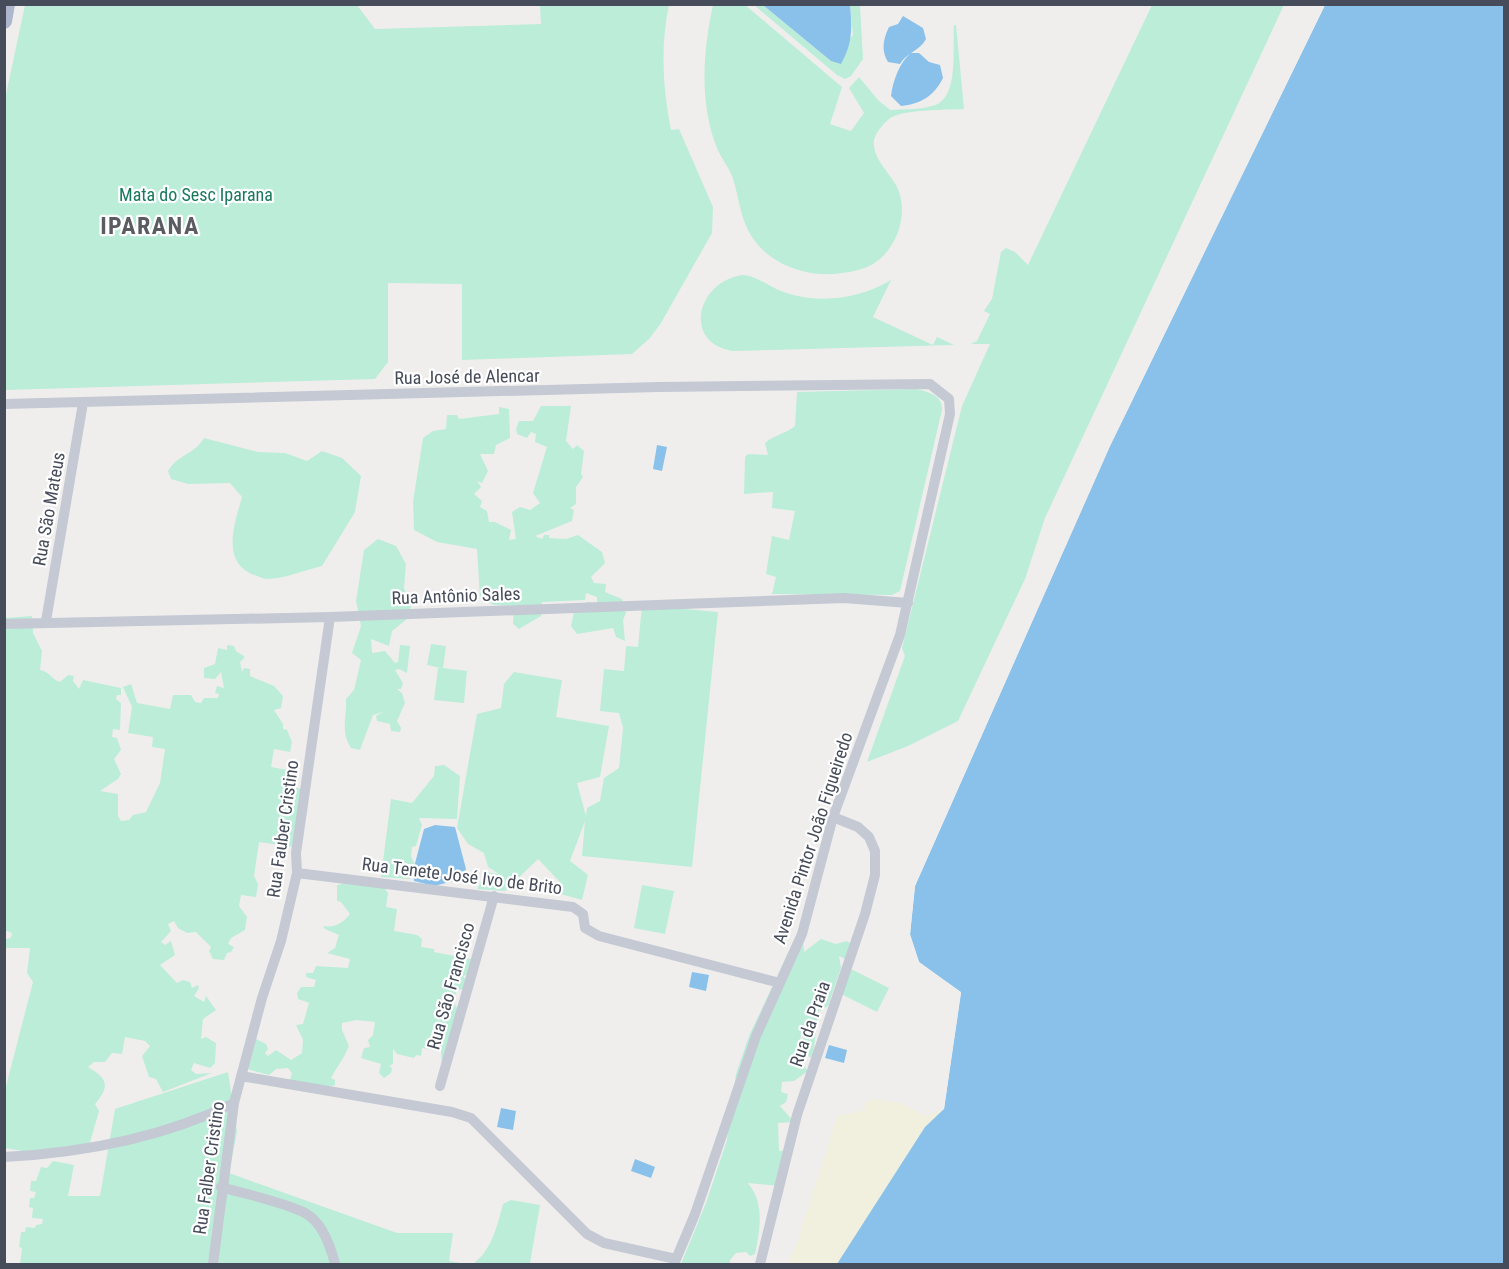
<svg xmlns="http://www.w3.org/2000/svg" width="1509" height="1269" viewBox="0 0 1509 1269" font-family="'Roboto Condensed',sans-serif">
<rect width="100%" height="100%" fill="#f0eeed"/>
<path fill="#bbedd9" d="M25,5H357L375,29L541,24L540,5H669C660,47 663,88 671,130L679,129L713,207L712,233L661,323L650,338L632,354L462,360V284L388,283V362L375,379L5,390L4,104Z
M713,5H745L842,87L830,124L851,131L864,113L849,88L859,77L878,100L890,110C903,109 919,110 932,106C960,100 952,48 954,25H956L964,109C947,110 901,109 889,119C882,125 872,136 874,146C875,160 889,173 896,185C910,211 898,249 873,264C865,269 851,272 842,273C806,279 763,263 747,228C739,211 738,192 732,176C728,166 721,158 717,148C699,104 703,50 713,5Z
M754,5H763L831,61L853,35L850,5H860L863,59L851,76L845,79L837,75Z
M1152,5H1284L1045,518L1025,579L958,721L908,746L867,762L905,656L902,648L962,406L990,344H971L977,341L990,314L984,311L992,299L1001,252L1006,248L1015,252L1028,265Z
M742,275C757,276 767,285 781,291C817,305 859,299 891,280L873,317L933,345L937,337L954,345L732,351C682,342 697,282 742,275Z
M916,389C928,392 943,395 942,410L900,591L892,595L772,594L776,577L766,574L772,536L789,540L795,511L772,508L773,492L744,494L745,457L748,454L768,455L765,443C774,435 785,434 795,426L797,392Z
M541,406H571L566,441L573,449L577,445L584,451L581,474L583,477L576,487V504L570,508L574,510L572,521L535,536L542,539L544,535H549V538L566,539L578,535L602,552L605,563L591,577L594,583L606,584L605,592L622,599L626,613L623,620L625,641L616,637L613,628L577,634L571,626L574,612L587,602L597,603V597L586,593L585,600L542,602L541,616L519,629L513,624L514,606L494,605L480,598L477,549L437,542L414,530L413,502L423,438L433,431L446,429L447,415H457L459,419L499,414V407L509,409L510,438L496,445L494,454H480L488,471L482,483L477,481L481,487L474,494L482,501L480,507L487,511L489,522H495L511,530L509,540L516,539L512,512L520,507L530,510L540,503L533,493L547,447L535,442L536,434L531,432L527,438L517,434L516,429L519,421H533Z
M204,438L258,452L285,453L307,461L322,451L342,458L361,476L355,512L322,566C305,570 284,579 267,579C263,579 258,576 254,575C220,562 235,522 242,497L230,483L188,484L171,479L168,471C177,455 195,454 204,438Z
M378,539L396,546L406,564L404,588L411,606L407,619L392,631L389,646L371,639L372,653L385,651L395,663L398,662L400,645L410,646L407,673L399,669L395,670L403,683L401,689H397L402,693L405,703L397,721L401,728L400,732L391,731L390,724L377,721L376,716L383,712L373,715L360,750L351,748C340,731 347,718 346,699L354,690L361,660L352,653L361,626L356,601L364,550Z
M642,605L718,612L692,867L582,856L585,821L570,861L588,875L582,900L557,893L560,882L538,859L505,891L477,889L486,872L499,874L488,867L484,853L468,844L457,828L477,714L501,708L504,684L514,672L562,680L556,717L609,726L600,777L577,783L586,816L587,808L600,801L604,778L619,768L623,728L619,713L600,711L604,669L624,671L626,646L638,647Z
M32,616L33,633L42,651L40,670C49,671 51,679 60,682L68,675L74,676L73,681L79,689L83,680L121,688V695H117L116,699L121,703L120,730L113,729L112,737L117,738L121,750L114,759L121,774L118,779L100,791L118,794V816L121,821L129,820L133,815L146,812L160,783L165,749L152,747L153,737L128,733L132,707L123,687L131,684L137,703L170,709L173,695H191L195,702L201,703L204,698H218L219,694L215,693L217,686L224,688L221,672L215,679L204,678V668L215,664L218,648L227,650V645L234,646L236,651L245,657L240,662L242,672L244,668L250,669V676L274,686L283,696L281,708L274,710L283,724V729L287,730L292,742L290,752L274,749L271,767L288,770L285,786L303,789L294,847L259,842L254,876L258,884L256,897L241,895L239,906L247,917L245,930L231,938L228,944L234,947L231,952L227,953L224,960L213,959L209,951L211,947L196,932L187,933L178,928L174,921L168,924L171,931L161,942L165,945L171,941L175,955L160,965L177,983L183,980L190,982L192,988L198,985L199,988L194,996L204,1002L206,996L216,1010L203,1019L201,1039L206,1037L216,1043L215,1063L210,1068L194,1063L191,1070L196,1074L212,1073L163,1092L156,1079L149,1077L142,1056L150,1046L145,1041L125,1037L122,1054L112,1053L105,1062H94L88,1067C108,1079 110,1086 95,1104L99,1111L89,1146L34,1153L5,1148V1090L33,982L27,973L30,948H5L6,939L11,938L12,933L4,930V618Z
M431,644L446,646L443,668L467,671L464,703L434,700L438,668H441L427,665Z
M444,765L460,776L457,819L419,818L422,825L416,846L412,847L411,856L415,865L410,879L381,877L391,799L412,803L434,776L435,766Z
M342,884L383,886L388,893L386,907L397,909L394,931L417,935L422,939L421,947L434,949V952L471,959L468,973L463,977L468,980L466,989L457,990L453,1002L460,1012L451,1028L454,1031L442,1065L441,1051L422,1048L421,1056L416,1055L414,1058L397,1054L393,1049V1064L389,1066L392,1068L391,1073L384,1078L379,1073L381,1064L361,1058L364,1048L370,1047L368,1040L373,1035L375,1022L356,1020L342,1023V1030L349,1046C344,1059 337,1066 331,1078L335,1080V1085L328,1087L290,1080L292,1073L288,1068L276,1069L269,1075L247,1069L254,1038L266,1044L268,1049L265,1053L268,1056L276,1050L291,1060L302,1053L303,1040L296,1025L303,1024L309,1003L298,999L297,993L301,987H314L316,980L306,977V973H313L316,966L348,968L350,959L327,953L335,948L339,935L325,929L323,926C335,928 343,923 350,914L341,902L337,901V885Z
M642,885L674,891L665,934L634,928Z
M795,938L803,940L804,952L821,939L836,944L847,941L852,945L845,959L839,956L841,968L828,1006L818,1012L813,1058L809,1057L801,1032L800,1048L797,1057L808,1071L794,1081L782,1082L781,1092L788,1094L786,1102L780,1106L794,1122L778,1123L779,1151L788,1150L779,1186L748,1183C765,1204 760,1229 755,1254L750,1256L746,1252L736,1253L730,1260V1264H681L706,1203L727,1140L736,1074L749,1036Z
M851,969L889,988L877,1012L839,993Z
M228,1072L237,1132L229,1173L397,1233H453L449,1261L466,1264H15H20L22,1248L19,1247L21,1232H25L26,1227L35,1228L36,1225L42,1224L43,1219L32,1218L33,1208L29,1207L30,1198H34L36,1192L30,1191L31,1181H36L41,1167L47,1168L53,1161L74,1165L68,1196H100L115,1109Z
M511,1200L540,1205L530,1263L537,1264H473C492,1250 497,1226 503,1204Z"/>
<path fill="#f1efdd" d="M873,1099L901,1103L925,1116L944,1109L925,1127L837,1264H787L798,1240L837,1116L866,1110L863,1104Z"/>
<path fill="#89c1ea" d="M763,5H850C852,28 853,43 841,64L831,61Z
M1325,5H1504V1264H837L925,1127L944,1109L961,993L919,962L910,935L915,886L1110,446Z
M903,16L923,28L926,39C920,51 907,52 900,64L888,62C881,51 883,39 889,27L898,24Z
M911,53H919L929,62L940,65L943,78C934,96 921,104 901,106L891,96C893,81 899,63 911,53Z
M657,445L667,447L662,471L653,469Z
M435,825L455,827L466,869L462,879L434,886L414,881L413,871L424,829Z
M692,972L709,975L706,991L689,987Z
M829,1045L847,1050L844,1063L825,1058Z
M501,1108L516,1111L513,1130L497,1127Z
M635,1159L655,1167L651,1178L631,1171Z"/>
<path fill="#f0eeed" d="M1321,4L1325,5L1110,446L915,886L910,934L919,962L961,992L944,1109L937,1112L941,1108L958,994L916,964L907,934L913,885L1107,444Z"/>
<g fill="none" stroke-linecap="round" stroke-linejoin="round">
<path stroke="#c4c9d4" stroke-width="10" d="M4,404L659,387L930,384L949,399L950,414L900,635L833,817L802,934L756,1036L695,1214L674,1264
M46,621L83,403
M4,624L330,617L844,598L908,603
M297,873L573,907L583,914L585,928L599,936L780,983
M241,1076L452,1112L471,1118L587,1234L604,1243L676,1259
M440,1086L494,896
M4,1157C82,1153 164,1137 234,1103
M221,1187C245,1194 284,1202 305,1213C322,1222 331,1248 335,1264
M213,1264L234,1103L262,998L281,941L297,873L296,853L330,617
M760,1264L797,1115L865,914L875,875V851L869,837L858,827L833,817"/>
<path stroke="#adb6cc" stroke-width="16" d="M4,21L7,4"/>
</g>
<g text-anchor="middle" stroke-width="4.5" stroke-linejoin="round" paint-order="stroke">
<g font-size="18" fill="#18795d" stroke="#fff">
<text x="196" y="201">Mata do Sesc Iparana</text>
</g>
<g font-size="18" fill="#464c5a" stroke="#fff">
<text transform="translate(467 377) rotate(-1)" y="6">Rua José de Alencar</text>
<text transform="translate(49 509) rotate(-80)" y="6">Rua São Mateus</text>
<text transform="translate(456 596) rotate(-2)" y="6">Rua Antônio Sales</text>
<text transform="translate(283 829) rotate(-82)" y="6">Rua Fauber Cristino</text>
<text transform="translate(813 838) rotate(-72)" y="6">Avenida Pintor João Figueiredo</text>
<text transform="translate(462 876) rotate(7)" y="6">Rua Tenete José Ivo de Brito</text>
<text transform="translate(451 986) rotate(-74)" y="6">Rua São Francisco</text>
<text transform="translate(810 1024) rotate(-71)" y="6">Rua da Praia</text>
<text transform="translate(209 1168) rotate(-82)" y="6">Rua Falber Cristino</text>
</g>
<g font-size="24" font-weight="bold" letter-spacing="1.5" fill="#5a5c62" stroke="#fff">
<text x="150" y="234">IPARANA</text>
</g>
</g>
<rect width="1509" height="1269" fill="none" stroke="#464c5a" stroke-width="12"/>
</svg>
